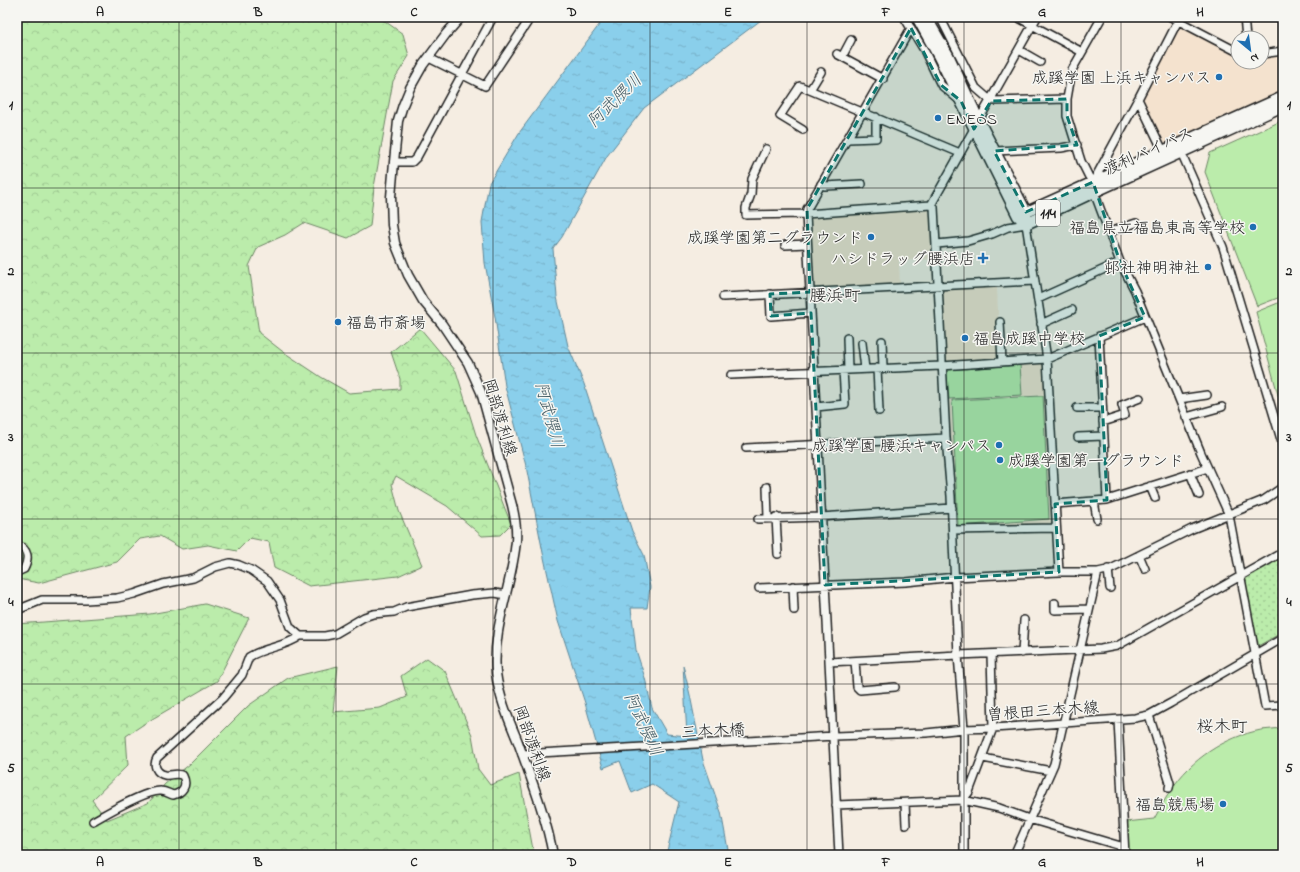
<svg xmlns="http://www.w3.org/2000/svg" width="1300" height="872" viewBox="0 0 1300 872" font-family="'Indie Flower','Klee One',sans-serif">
<defs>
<pattern id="forest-crowns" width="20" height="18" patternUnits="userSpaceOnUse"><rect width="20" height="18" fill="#bbecab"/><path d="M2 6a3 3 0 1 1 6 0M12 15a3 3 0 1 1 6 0" fill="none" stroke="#a0ca93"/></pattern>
<pattern id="park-dots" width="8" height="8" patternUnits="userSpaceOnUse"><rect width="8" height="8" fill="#bbecab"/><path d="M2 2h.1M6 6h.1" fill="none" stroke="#a0ca93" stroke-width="1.8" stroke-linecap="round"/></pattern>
<pattern id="water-ripples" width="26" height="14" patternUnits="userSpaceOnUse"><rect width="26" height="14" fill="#8acfeb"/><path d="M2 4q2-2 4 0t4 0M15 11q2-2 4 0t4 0" fill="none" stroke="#76b1c9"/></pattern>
</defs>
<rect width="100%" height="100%" fill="#f5ede2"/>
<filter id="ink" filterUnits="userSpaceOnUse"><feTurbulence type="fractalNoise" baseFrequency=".025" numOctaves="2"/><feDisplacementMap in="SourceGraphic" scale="8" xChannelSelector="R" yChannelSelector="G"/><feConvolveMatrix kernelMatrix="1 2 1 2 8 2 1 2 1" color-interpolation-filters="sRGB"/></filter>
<g filter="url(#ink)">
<path fill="#f4e2ce" d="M1180,25L1238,56V62H1262V59L1283,56V92L1166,145L1143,99Z
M930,208L933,259L899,261L900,285L813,290L808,216Z
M997,286L1000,364L1043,363L1052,523L955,529L945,368L942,289Z"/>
<path fill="url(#forest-crowns)" stroke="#6c8464" d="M17,17H379L403,34L409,56L393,81L374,187L370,226L348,238L304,223L285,235L258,247L249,266L259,333L282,351L321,377L349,393L400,389V379L391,352L420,328L456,371L476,435L511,524L500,535L482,536L447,506L396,476L392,484L399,511L422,565L398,576L309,586L274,568L269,542L250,538L237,551L208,545L182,549L160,536L140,539L117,562L39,583L17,579Z
M205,604L249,618L217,681L147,722L126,736L128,765L92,800L107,820L148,803L165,784L190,764L248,706L288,678L338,666L333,712L380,708L407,697L401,676L427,658L445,671L472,735L478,769L490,785L519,774L534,855H17V624L150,614Z"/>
<path fill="url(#park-dots)" stroke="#6c8464" d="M1283,555V632L1258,646L1244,577Z"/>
<path fill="#bbecab" stroke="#6c8464" d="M1279,122L1283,131V296L1257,306L1205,172L1210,153Z
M1283,301V414L1256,312Z
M1020,365L1022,395L949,399L946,370Z
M1043,396L1049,519L958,526L952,400Z
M1283,728V855H1128L1126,822L1154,819C1159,810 1165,799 1171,790C1191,759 1225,737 1261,730C1268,729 1276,729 1283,728Z"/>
<path fill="url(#water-ripples)" stroke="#5e8798" d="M605,17H765L644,108L607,156L562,237L553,249L557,297L568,346L584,384L632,531L644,555L650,587L647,608H631L636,650L645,678L652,708L667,734L687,736L683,665L690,695L703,760L721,812L729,855H666L679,802L652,784L632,793L620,761L603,768L585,703L558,621L543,553L526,466L505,386L495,317L485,263L482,222L489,183L519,133Z"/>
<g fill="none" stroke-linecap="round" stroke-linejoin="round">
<g stroke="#1c1c1c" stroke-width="10">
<path id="minor" d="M904,17L924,50L941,85L959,100
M940,17L976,88L991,101L1067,99
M1017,17L1082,52
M1171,17L1238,52
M1180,17L1138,99L1093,182L1094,192L1120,262L1135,291L1201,453L1229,515L1265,706L1283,705
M1244,17L1246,38
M1019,50L1040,62
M837,54L883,79
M1262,54L1283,51
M842,57L851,40
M429,58L485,86L527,23L519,17
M810,90L821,72
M1138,99L1165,155
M803,130L780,116L800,86L960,153
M848,139L876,138V117
M766,149L752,179L751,194L746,208V215L806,214L931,205
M994,151L1061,148L1077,145
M1181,152L1223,247L1283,446
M394,162H412L417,157L493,17
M1089,177L1081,161L1067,116V99L1072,70L1102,17
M821,184L825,186L862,184
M931,205L934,207L946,438L951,496L958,655L964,729V855
M931,205L1037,17
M1109,232L1136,223
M937,244L968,241L992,234L1008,227L1026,224L1047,359L1059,572
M785,245L807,244
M770,294L771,316L811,313
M723,297L1035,281
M1038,299L1120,262
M1000,322L1002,362
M1041,324L1072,310
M1099,336L1107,500
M847,338L848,370
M882,341L883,367
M862,343L865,369
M877,368L879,411
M731,375L941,366L1047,359L1145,317
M1179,399L1207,395
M816,407L845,404L843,370
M1077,408H1102
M1186,417L1222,407
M1103,422L1125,415L1122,405L1140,398
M1078,437L1104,436
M746,448L946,438
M1190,473L1199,495
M1150,486L1155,498
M767,487L768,518
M1094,501L1097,519
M1055,504L1107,500L1208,468
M776,517L778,554
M758,519L821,517L952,508
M953,530L1056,528
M17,545C29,549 29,559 24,569L17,572
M1139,555L1145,569
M1108,569L1110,588
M793,586L794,610
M759,588L906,582L955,577L1059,572H1098L1111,569L1192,529L1264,500L1283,487
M1055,603V610L1089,609
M17,610L42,600H86L117,598L134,594L163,584L193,578L215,567L230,563L239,565L251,570L267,581L280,600L290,627L300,636H325L335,634L364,617L373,614L394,612L406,607L472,595L495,593L506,595
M1022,653L1024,620
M855,661L857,687L860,690L895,687
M829,662L958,655L1101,649L1117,646L1283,552
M1149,715L1170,783L1169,788
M1118,720L1125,855
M522,754L834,736L926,733L964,729L993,728L1135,718L1149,715L1171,703L1283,638
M983,758L1051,771
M963,800L969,792L993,728L991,654
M905,803L906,825
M836,805L963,800L999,808L1029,819L1124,847
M93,821C107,813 146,790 161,791C166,791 169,794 173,795C182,793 188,786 183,776C177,772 172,776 165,775C156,773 153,765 157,758L223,698L242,675L249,657C264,647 286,647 300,636
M839,855L806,214L807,209L911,28
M1014,855L1054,764L1098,572"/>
</g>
<g stroke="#1c1c1c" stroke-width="11">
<path id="major" d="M461,17L446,34L423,65L410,88L403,105L398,121L394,162L391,197L392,225L395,243L408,275L423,301L442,324L468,363L481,392L512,505C515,517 517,529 516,541C512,585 492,628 496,673C499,697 509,720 518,742C531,779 546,816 553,855"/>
</g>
<g stroke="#1c1c1c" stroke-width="13">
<path id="highway" d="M917,17L938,55L1018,216L1026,224L1094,192L1283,106
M926,17L948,55L979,121L1026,212V217
M1018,216L1283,97"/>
</g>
<use href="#minor" stroke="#f6f6f2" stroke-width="7"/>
<use href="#major" stroke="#f6f6f2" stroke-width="8"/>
<use href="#highway" stroke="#f6f6f2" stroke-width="10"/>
</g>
</g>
<path fill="#0f766e" fill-opacity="0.2" stroke="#0f766e" stroke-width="3" stroke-dasharray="8 5" stroke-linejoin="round" d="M911,28L941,85L961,101L974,129L991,101L1067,99V116L1077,145L994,151L1026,212L1093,182L1120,262L1145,317L1099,336L1107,500L1055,504L1059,572L825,585L811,313L771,316L770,294L810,292L807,209Z"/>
<path fill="none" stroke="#1c1c1c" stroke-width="1" stroke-opacity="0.55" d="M179,17V855M336,17V855M493,17V855M650,17V855M807,17V855M964,17V855M1121,17V855M17,188H1283M17,353H1283M17,519H1283M17,684H1283"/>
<g fill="#1f6fb2" stroke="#f6f6f2" stroke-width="1.5">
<circle cx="1219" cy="77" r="4"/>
<circle cx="938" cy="118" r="4"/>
<circle cx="1253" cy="227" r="4"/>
<circle cx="871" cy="237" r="4"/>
<path d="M981 252h4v4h4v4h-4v4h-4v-4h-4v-4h4z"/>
<circle cx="1208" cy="267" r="4"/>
<circle cx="338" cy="322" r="4"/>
<circle cx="965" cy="338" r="4"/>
<circle cx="999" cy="445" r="4"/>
<circle cx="1000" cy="460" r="4"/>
<circle cx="1223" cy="804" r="4"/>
</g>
<g text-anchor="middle" stroke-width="3" stroke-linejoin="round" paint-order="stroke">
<rect fill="#f6f6f2" stroke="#5d5d5c" stroke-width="1" x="1036" y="200" width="24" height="26" rx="3"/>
<g font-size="15" font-weight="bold" fill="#1c1c1c">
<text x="1048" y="218">114</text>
</g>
<g font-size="16" fill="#1c1c1c" stroke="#f6f6f2" text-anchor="end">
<text x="1211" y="83">成蹊学園 上浜キャンパス</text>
<text x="946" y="124" text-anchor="start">ENEOS</text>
<text x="1245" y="233">福島県立福島東高等学校</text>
<text x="863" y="243">成蹊学園第二グラウンド</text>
<text x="975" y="264">ハシドラッグ腰浜店</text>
<text x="1200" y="273">邨社神明神社</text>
<text x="346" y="328" text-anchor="start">福島市斎場</text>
<text x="973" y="344" text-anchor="start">福島成蹊中学校</text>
<text x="991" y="451">成蹊学園 腰浜キャンパス</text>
<text x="1008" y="466" text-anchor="start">成蹊学園第一グラウンド</text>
<text x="1215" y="810">福島競馬場</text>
</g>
<g font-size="16" fill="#1c1c1c" stroke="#f6f6f2">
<text transform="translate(1148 150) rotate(-24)" y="6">渡利バイパス</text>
<text transform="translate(501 417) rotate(73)" y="6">岡部渡利線</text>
<text transform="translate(1043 710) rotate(-4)" y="6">曽根田三本木線</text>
<text transform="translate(713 730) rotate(-3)" y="6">三本木橋</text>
<text transform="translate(533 743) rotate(70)" y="6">岡部渡利線</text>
</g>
<g font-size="17" font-style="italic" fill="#425b64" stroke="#f6f6f2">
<text transform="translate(614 100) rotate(-44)" y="6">阿武隈川</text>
<text transform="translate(550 415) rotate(75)" y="6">阿武隈川</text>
<text transform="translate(644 724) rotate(65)" y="6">阿武隈川</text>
</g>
<g font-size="17" fill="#1c1c1c" stroke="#f6f6f2">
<text x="835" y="301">腰浜町</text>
<text x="1222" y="732">桜木町</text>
</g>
</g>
<rect width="1300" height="872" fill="none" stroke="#f6f6f2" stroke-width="44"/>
<g transform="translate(1250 50) rotate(151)"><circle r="19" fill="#f6f6f2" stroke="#9f9f9c"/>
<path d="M0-3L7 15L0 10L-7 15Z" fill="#1f6fb2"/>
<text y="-6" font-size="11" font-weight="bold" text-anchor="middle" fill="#1c1c1c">N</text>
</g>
<rect x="22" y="22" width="1256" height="828" fill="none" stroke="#1c1c1c" stroke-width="1.5"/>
<g font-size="13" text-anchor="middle" font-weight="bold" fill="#1c1c1c">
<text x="100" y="16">A</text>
<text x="258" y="16">B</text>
<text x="414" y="16">C</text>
<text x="572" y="16">D</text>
<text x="728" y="16">E</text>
<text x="886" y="16">F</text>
<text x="1042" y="16">G</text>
<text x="1200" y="16">H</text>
<text x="11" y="109">1</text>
<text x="1289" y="109">1</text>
<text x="11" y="275">2</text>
<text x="1289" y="275">2</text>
<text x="11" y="441">3</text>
<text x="1289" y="441">3</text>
<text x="11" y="606">4</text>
<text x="1289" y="606">4</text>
<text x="11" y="772">5</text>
<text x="1289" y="772">5</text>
<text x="100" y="866">A</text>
<text x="258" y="866">B</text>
<text x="414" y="866">C</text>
<text x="572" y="866">D</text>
<text x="728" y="866">E</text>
<text x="886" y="866">F</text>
<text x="1042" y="866">G</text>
<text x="1200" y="866">H</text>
</g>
</svg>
